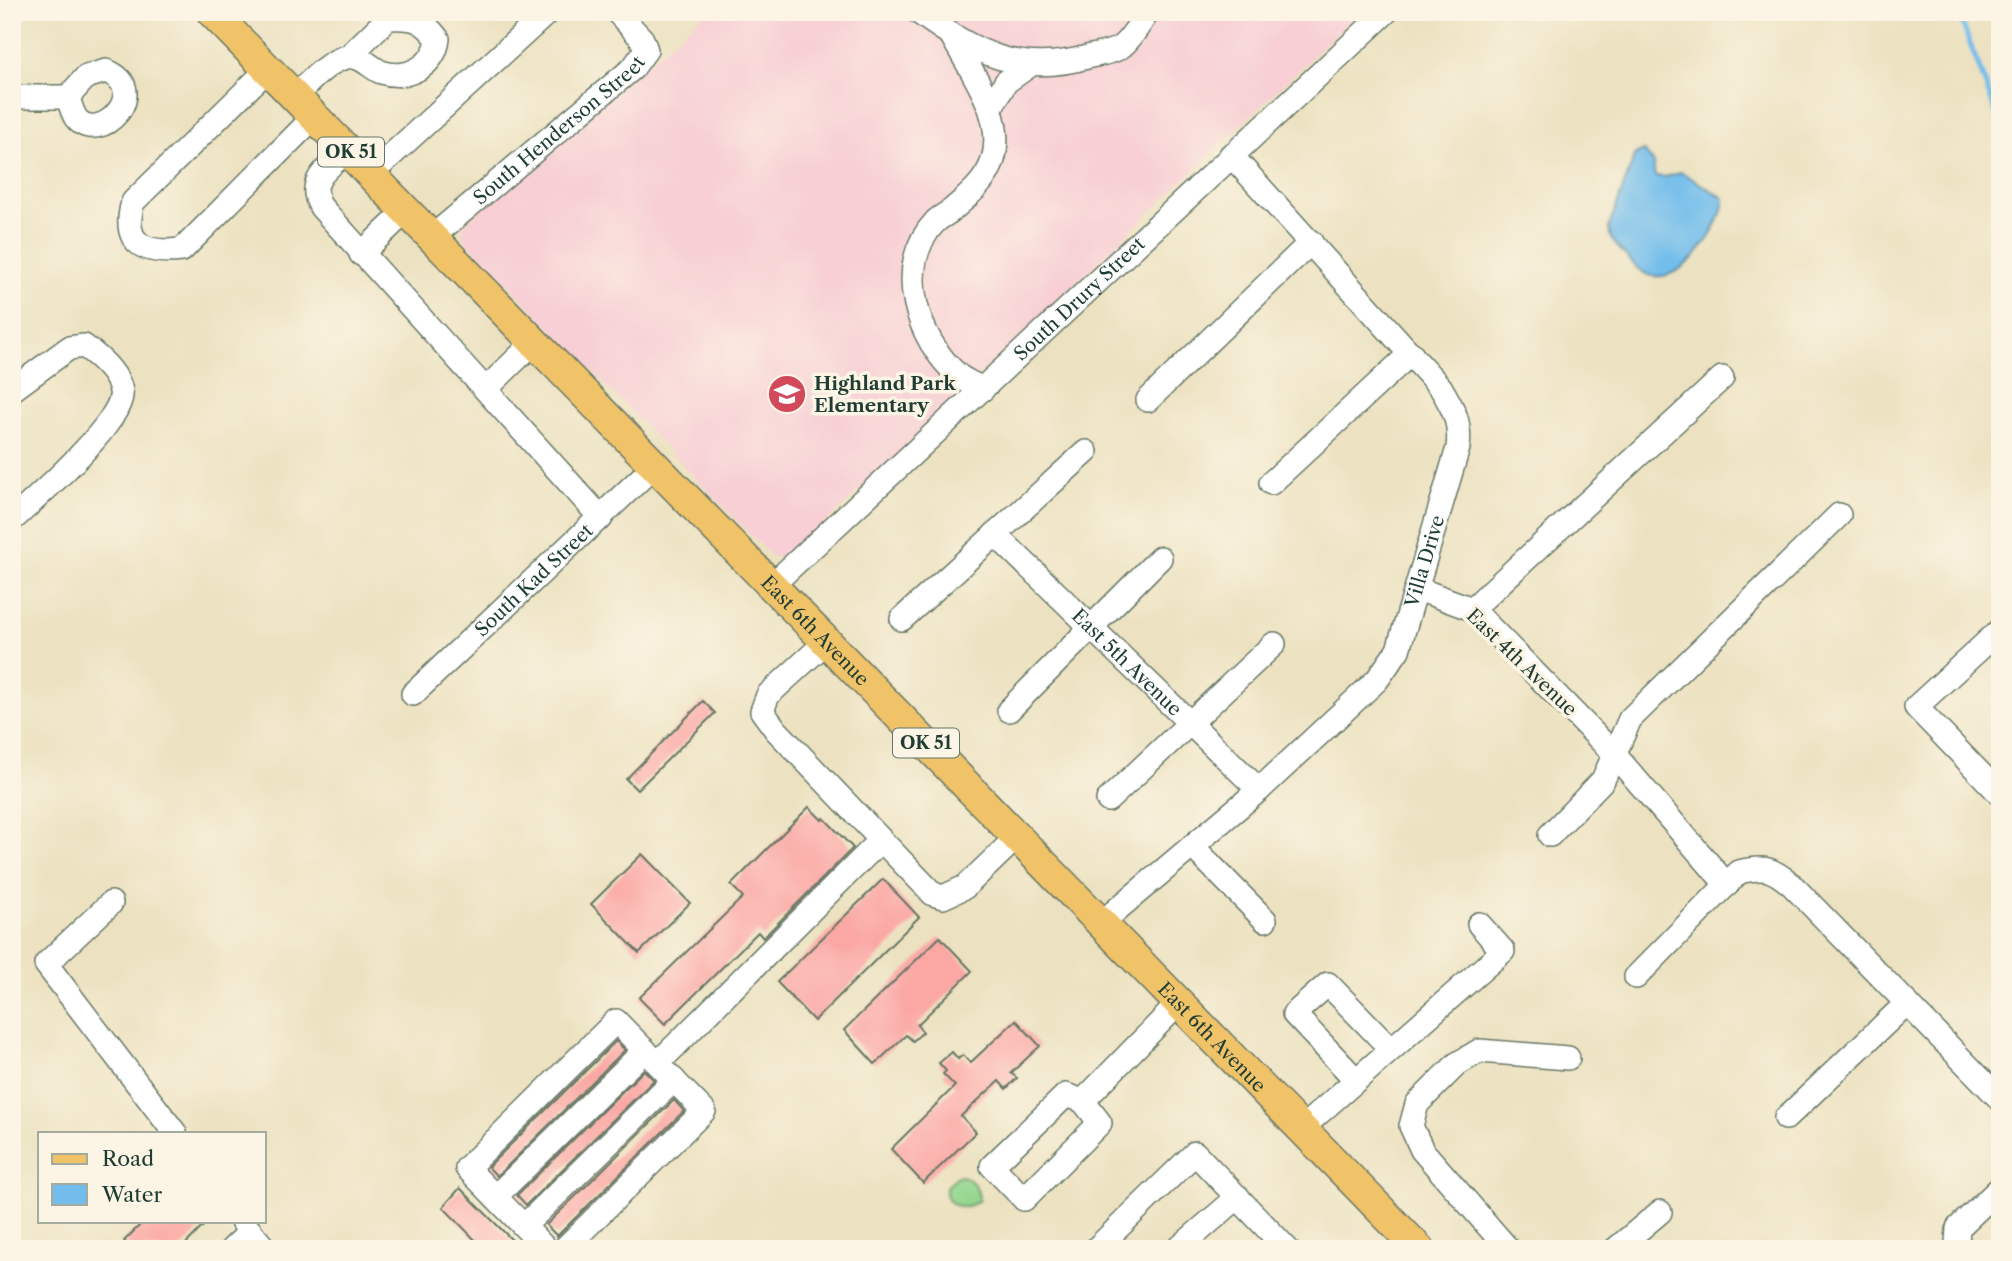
<svg xmlns="http://www.w3.org/2000/svg" width="2012" height="1261" viewBox="0 0 2012 1261" font-family="'Libre Caslon Text',serif">
<rect width="100%" height="100%" fill="#fcf5e5"/>
<filter id="ink" filterUnits="userSpaceOnUse"><feTurbulence type="fractalNoise" baseFrequency=".0143" numOctaves="2"/><feDisplacementMap in="SourceGraphic" scale="14" xChannelSelector="R" yChannelSelector="G"/><feConvolveMatrix kernelMatrix="1 2 1 2 8 2 1 2 1" color-interpolation-filters="sRGB"/></filter>
<filter id="wash" filterUnits="userSpaceOnUse"><feTurbulence type="fractalNoise" baseFrequency=".00686" numOctaves="4" result="noise"/><feDisplacementMap in="SourceGraphic" scale="28" xChannelSelector="R" yChannelSelector="G"/><feGaussianBlur stdDeviation="1.57" result="paint"/><feColorMatrix in="noise" values="0 0 0 0 0 0 0 0 0 0 0 0 0 0 0 0 0 1.4 0 .05"/><feComposite in="paint" operator="in"/></filter>
<g filter="url(#wash)">
<rect width="100%" height="100%" fill="#ece2c1"/>
<path fill="#f7cfd4" d="M706,12H1359L803,545L789,556L780,558L770,555L468,243L463,235L462,227L470,219Z"/>
<path fill="#94d78f" stroke="#5a8a62" stroke-width="2" d="M957,1176C970,1175 979,1188 979,1200C967,1211 944,1208 946,1187Z"/>
<path fill="#72bdeb" stroke="#487d90" stroke-width="2" d="M1644,151L1653,163L1655,176L1665,177L1681,172L1724,198C1723,226 1686,281 1654,276C1642,275 1632,263 1624,254C1616,245 1609,239 1609,227L1635,155Z"/>
<g fill="none" stroke-linecap="round" stroke-linejoin="round">
<path stroke="#72bdeb" stroke-width="5" d="M1958,12L2000,123"/>
</g>
<g id="blocks">
<path fill="#fba8a5" d="M703,701L715,713L637,790L626,779Z
M809,807L822,820L824,818L853,848L763,938L758,932L665,1024L639,998L743,897L731,885Z
M642,854L690,903L639,953L591,904Z
M883,879L919,917L814,1021L777,982Z
M940,937L972,971L917,1025L923,1032L913,1041L906,1035L875,1064L844,1030Z
M1016,1020L1040,1046L1011,1073L1017,1078L1006,1089L999,1081L961,1116L976,1132L923,1183L891,1149L955,1086L943,1074L946,1071L939,1063L952,1052L958,1059L963,1055L970,1063Z
M616,1041L625,1050L497,1176L488,1167Z
M644,1070L654,1080L526,1205L517,1195Z
M674,1100L684,1111L557,1236L546,1225Z
M460,1188L521,1249H484L443,1207Z
M144,1221H208L181,1249H132L124,1241Z"/>
</g>
</g>
<g filter="url(#ink)">
<use href="#blocks" fill-opacity="0" stroke="#677765" stroke-width="2"/>
<g fill="none" stroke-linecap="round" stroke-linejoin="round">
<g stroke="#677765" stroke-width="26">
<g id="minor">
<path d="M918,12C976,54 1020,77 1091,56C1100,54 1115,52 1122,46C1132,38 1140,23 1148,12"/>
<path d="M952,36C972,74 1006,116 993,160C987,181 968,196 952,210C947,214 940,217 935,222C893,267 917,340 959,376C966,381 975,385 983,389"/>
<path d="M268,69L133,202C121,245 145,254 182,250L315,116"/>
<path d="M106,71C154,89 99,148 76,118C72,112 70,104 68,97L86,77Z"/>
<path d="M295,96C309,83 327,61 347,57C362,55 369,67 381,72C407,81 435,66 438,39C422,18 413,17 388,18L349,56"/>
<path d="M12,97H68"/>
<path d="M991,107L1006,82L1030,65"/>
<path d="M348,150C330,167 305,180 321,207L601,518"/>
<path d="M372,173L548,12"/>
<path id="s1" d="M432,237L633,68L646,50L642,39L617,12"/>
<path d="M361,254L406,211"/>
<path d="M486,389L534,342"/>
<path d="M12,390L69,348L84,346C98,356 118,373 121,391C127,419 34,500 12,520"/>
<path d="M1148,400L1311,242"/>
<path d="M1271,483L1411,353"/>
<path id="s2" d="M995,534L1259,790"/>
<path id="s3" d="M772,585L1386,12"/>
<path d="M1418,589L1472,609L1614,754L1727,885"/>
<path d="M1472,609L1722,378"/>
<path d="M902,619L1086,452"/>
<path d="M2000,630L1916,707L2000,794"/>
<path d="M827,641L768,695L762,711L776,730L933,894L943,897L965,887L1017,837"/>
<path id="s4" d="M413,694L655,465"/>
<path d="M1009,710L1160,558"/>
<path d="M1108,800L1274,644"/>
<path d="M1550,835L1603,780L1630,719L1839,515"/>
<path d="M1192,846L1265,920"/>
<path d="M111,903L46,964L175,1133"/>
<path id="s5" d="M1101,923L1259,790L1377,680L1398,650L1458,448C1461,422 1454,410 1441,388L1231,155"/>
<path d="M1636,977L1739,872C1765,866 1772,868 1792,885L2000,1099"/>
<path d="M658,1063L881,840"/>
<path d="M1356,1080L1294,1014L1328,984L1391,1049"/>
<path d="M1066,1095L1083,1101L1100,1123L1024,1199L992,1166Z"/>
<path d="M1083,1101L1179,1003"/>
<path d="M1786,1118L1907,1003"/>
<path d="M1302,1128L1503,951L1479,924"/>
<path d="M495,1197L645,1050"/>
<path d="M242,1221L265,1249"/>
<path d="M524,1226L674,1080"/>
<path d="M232,1249L250,1232"/>
<path d="M546,1249L467,1168L616,1021L704,1111L564,1249"/>
<path d="M1096,1249L1195,1153L1287,1249"/>
<path d="M1178,1249L1238,1197"/>
<path d="M1508,1249L1422,1150L1411,1126L1417,1104L1457,1064L1479,1051L1568,1058"/>
<path d="M1616,1249L1660,1212"/>
<path d="M1964,1249L1957,1243L1958,1228L2000,1188"/>
</g>
</g>
<g stroke="#677765" stroke-width="33">
<g id="major">
<path id="s6" d="M212,12L1419,1249"/>
</g>
</g>
<use href="#minor" stroke="#fff" stroke-width="23"/>
<use href="#major" stroke="#f0c369" stroke-width="30"/>
</g>
</g>
<defs>
<g id="school-disc" transform="scale(2.0125)"><circle r="9.5" fill="#d1495b" stroke="#fcf5e5"/><path d="M0-5L7-2L0 1L-7-2ZM-4 1L0 2.5L4 1V4Q0 6-4 4Z" fill="#fff"/></g>
</defs>
<g fill-rule="evenodd">
<use href="#school-disc" x="787" y="394"/>
</g>
<g text-anchor="middle" stroke-width="7" stroke-linejoin="round" paint-order="stroke">
<g fill="#fcf5e5" stroke="#617469" stroke-width="2">
<rect x="318" y="137.5" width="66" height="29" rx="5"/>
<rect x="893" y="728.5" width="66" height="29" rx="5"/>
</g>
<g font-size="18" font-weight="bold" fill="#1f3d34">
<text x="351" y="158">OK 51</text>
<text x="926" y="749">OK 51</text>
</g>
<g font-size="19" fill="#1f3d34" stroke="#fcf5e5">
<text dy="7" stroke="none"><textPath href="#s1" startOffset="166">South Henderson Street</textPath></text>
<text dy="7" stroke="none"><textPath href="#s3" startOffset="420">South Drury Street</textPath></text>
<text dy="7" stroke="none"><textPath href="#s5" startOffset="497">Villa Drive</textPath></text>
<text dy="7" stroke="none"><textPath href="#s4" startOffset="166">South Kad Street</textPath></text>
<text dy="7" stroke="none"><textPath href="#s6" startOffset="864">East 6th Avenue</textPath></text>
<text dy="7" stroke="none"><textPath href="#s2" startOffset="184">East 5th Avenue</textPath></text>
<text transform="translate(1522 662) rotate(44)" y="7">East 4th Avenue</text>
<text dy="7" stroke="none"><textPath href="#s6" startOffset="1432">East 6th Avenue</textPath></text>
</g>
<g font-size="19" font-weight="bold" fill="#1f3d34" stroke="#fcf5e5" text-anchor="start">
<text x="814" y="390">Highland Park<tspan x="814" dy="22">Elementary</tspan></text>
</g>
</g>
<rect width="2012" height="1261" fill="none" stroke="#fcf5e5" stroke-width="42"/>
<rect x="38" y="1132" width="228" height="91" fill="#fcf5e5" stroke="#a4ab9e" stroke-width="2"/>
<rect x="52" y="1154" width="35" height="10" fill="#f0c369" stroke="#a4ab9e" stroke-width="2"/>
<text x="102" y="1166" font-size="21" fill="#1f3d34">Road</text>
<rect x="52" y="1184" width="35" height="21" fill="#72bdeb" stroke="#a4ab9e" stroke-width="2"/>
<text x="102" y="1202" font-size="21" fill="#1f3d34">Water</text>
</svg>
